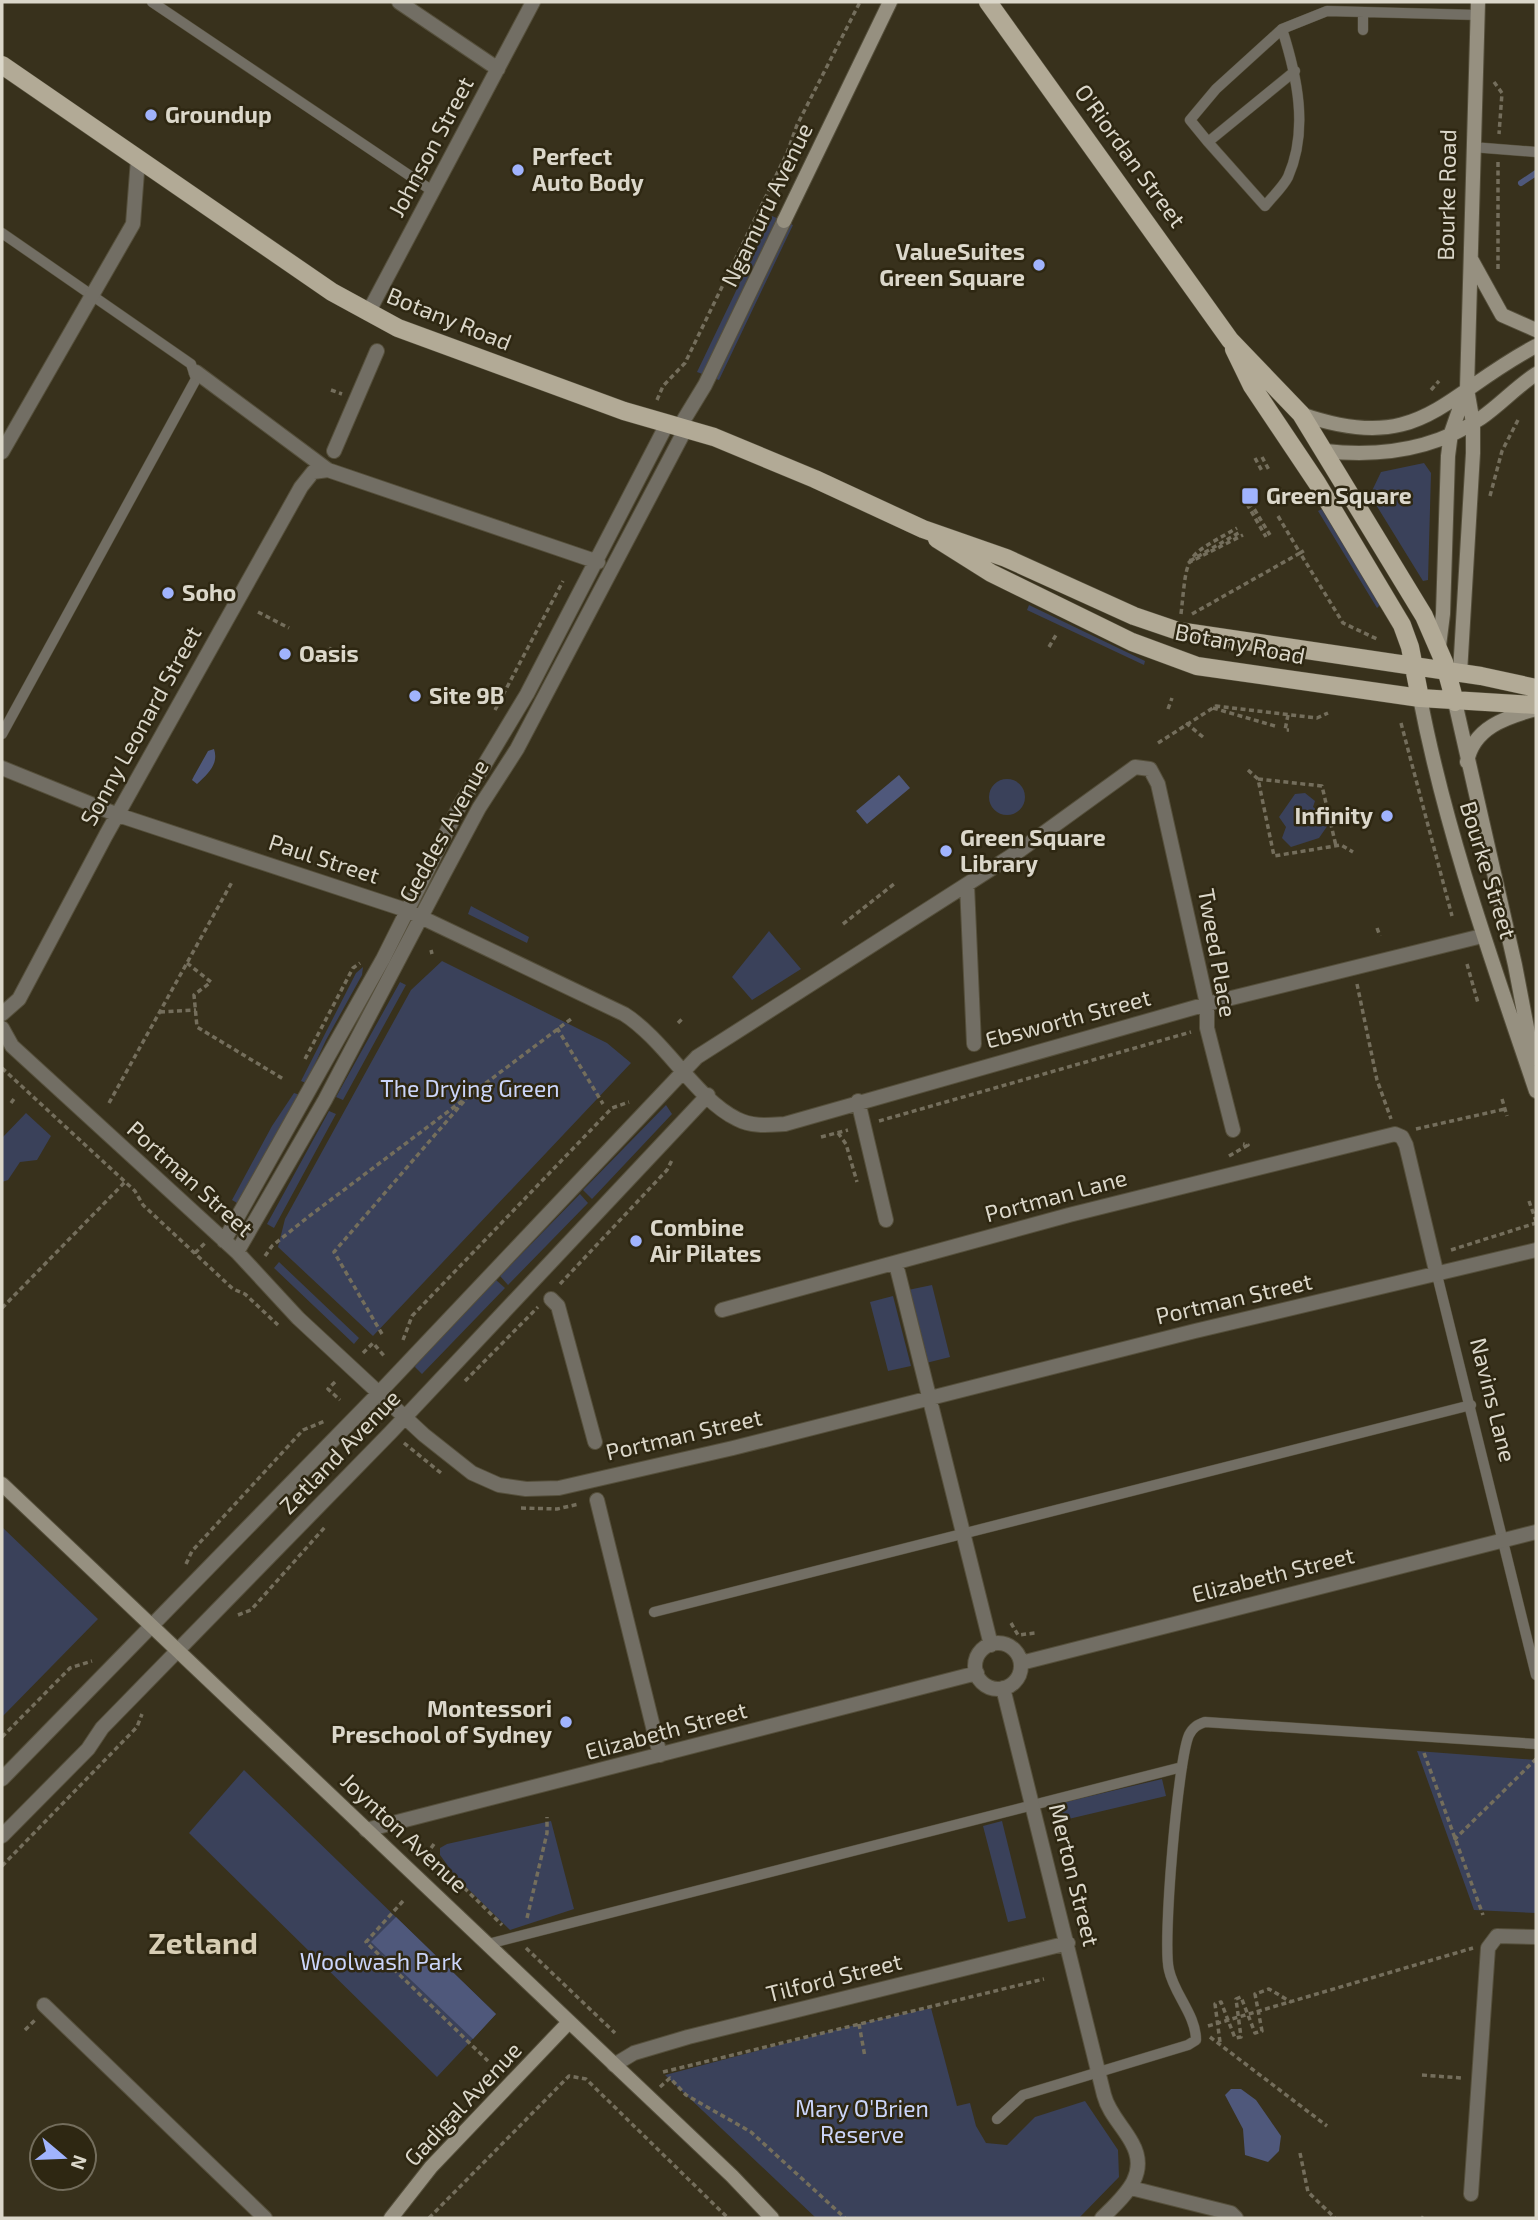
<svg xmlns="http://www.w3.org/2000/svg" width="1538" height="2220" viewBox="0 0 1538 2220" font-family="'Exo 2',sans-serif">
<rect width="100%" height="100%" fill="#38311c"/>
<path fill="#3a415a" d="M772,216L793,225L719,380L697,372Z
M1424,463L1431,473L1428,580L1423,581L1370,495L1381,472Z
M1322,509L1380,605L1377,608L1318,511Z
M1029,605L1145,661L1144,665L1027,610Z
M989 797a18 18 0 1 1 36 0a18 18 0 1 1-36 0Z
M1305,793L1315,801L1313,807L1325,817L1328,825L1319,838L1291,847L1282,838L1286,827L1279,817L1295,794Z
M471,906L529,937L527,943L468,914Z
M769,931L801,969L752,1000L732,977Z
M442,961L607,1043L631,1063L373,1336L278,1247L285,1219L411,990Z
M363,967L362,975L326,1040L306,1083L301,1081L356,973Z
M400,982L406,985L343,1100L336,1097Z
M294,1093L300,1095L237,1203L232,1200L272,1126Z
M666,1105L672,1114L592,1199L583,1190Z
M329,1111L336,1114L274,1228L267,1224Z
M26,1113L51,1136L37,1160L20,1162L8,1180L2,1182V1138Z
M580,1194L588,1203L508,1285L500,1276Z
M279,1262L359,1338L354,1344L274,1268Z
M496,1280L505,1288L422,1374L415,1367L416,1364Z
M932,1285L950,1357L926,1363L908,1290Z
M893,1296L911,1366L888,1371L870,1302Z
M2,1527L98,1619L2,1717Z
M1417,1751L1536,1760V1913L1474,1910Z
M244,1770L496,2014L437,2077L189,1833Z
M1162,1779L1166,1796L1060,1821L1057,1804Z
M551,1821L574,1909L510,1930L456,1877L440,1855V1848L447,1844Z
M1002,1821L1026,1918L1008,1922L983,1826Z
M931,2008L957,2106L970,2103L976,2126L986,2143L1007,2145L1035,2117L1085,2101L1118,2150L1119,2177L1079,2218H816L665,2075L859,2024Z"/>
<path fill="#4f587b" d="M214,749C219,764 208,774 197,784L192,780L194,776L208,751Z
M899,775L910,788L867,824L856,811Z
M396,1917L496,2014L473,2039L371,1942Z
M1231,2089H1241L1256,2100L1281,2136L1279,2151L1268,2162L1245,2155L1243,2129L1225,2095Z"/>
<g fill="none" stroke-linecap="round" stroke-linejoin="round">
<path stroke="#4f587b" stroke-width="6" d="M1521,183L1536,173"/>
<g stroke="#554f3b" stroke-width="11">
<path id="lane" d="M152,2L434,192
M1363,30V12
M1295,71L1208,142L1265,206C1272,197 1283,187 1288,177C1309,130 1297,76 1282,29L1327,11L1478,15
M1208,142L1190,120L1216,89L1282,29
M1472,147L1536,152
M2,233L191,364L196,379L2,734
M1437,1275L1536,1675
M654,1612L1471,1405
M488,1944L1182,1767
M997,2119L1023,2095L1188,2045L1196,2040C1196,2015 1174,1994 1169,1970C1162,1944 1178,1759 1189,1735C1193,1727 1197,1725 1205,1722L1536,1744"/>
</g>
<g stroke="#554f3b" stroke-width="16">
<path id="street" d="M399,2L498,69
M368,313L533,2
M196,372L328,470L598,562
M680,426L705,385L784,221
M334,451L377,351
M2,452L133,224L138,159
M2,768L118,815L406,910L624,1014C665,1040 697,1100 737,1119C752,1127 769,1125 785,1124L1207,1004L1482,936
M967,885L974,1044
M2,1014L19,999L106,835L301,487L313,472L328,470
M2,1028L12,1046L237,1252L298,1318L424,1435L472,1473L499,1485L526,1489L559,1488L733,1448L1195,1331L1536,1250
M858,1101L886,1220
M224,1241L383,959L459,807L527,694L667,424
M237,1252L325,1100L441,879L479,808L517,749L686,428
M896,1264L991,1645
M551,1299L558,1306L595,1442
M722,1310L1069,1215L1395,1134L1402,1137L1406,1145L1437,1275
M597,1500L660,1755
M975 1666a23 23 0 1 1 46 0a23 23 0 1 1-46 0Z
M1021,1663L1536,1532
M1003,1688L1104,2095C1109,2114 1123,2126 1132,2143C1150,2175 1123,2197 1102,2218
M2,1779L378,1394L697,1057L1019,851L1135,767L1150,769L1158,784L1207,1004V1028L1233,1130
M366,1830L977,1673
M2,1836L88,1749L102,1728L391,1432L708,1095
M44,2005L265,2218
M614,2065L634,2053L688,2037L1068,1943
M1131,2188L1231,2213L1236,2218
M1471,2194L1488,1948L1497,1936L1536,1937"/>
</g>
<g stroke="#554f3b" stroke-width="16">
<path id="secondary" d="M784,221L890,2
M1471,259L1502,315L1536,330
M1301,414C1421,456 1441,396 1536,346
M1325,451C1380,457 1434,450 1481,418C1500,405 1516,387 1536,374
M1439,646L1443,614L1448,456L1451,433L1466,390
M1460,673L1473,453V423L1467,389L1478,2
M1420,698C1446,833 1492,961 1536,1091
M1455,702L1515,965L1533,1059
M1467,762C1473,728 1506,717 1536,709
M2,1484L732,2176L772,2218
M391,2218L431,2167L569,2022"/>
</g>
<g stroke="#554f3b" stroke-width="19">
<path id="primary" d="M988,2L1230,340L1301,414L1424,616L1444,662L1455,702
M2,65L332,292L398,328L624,411L714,437L815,479L923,529L1006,558L1134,616L1178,631L1481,676L1536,688
M1234,349L1252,386L1317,483L1402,625L1410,647L1420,698
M937,539L991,573L1132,642L1197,666L1420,698L1536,705"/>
</g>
<path stroke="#746e5c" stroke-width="3.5" stroke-dasharray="5 3.5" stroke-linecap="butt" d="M1494,82L1502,93L1499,134
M1498,162V270
M331,390L342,394
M1431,390L1439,381
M657,400L663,386L685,363L787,153L797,125L860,2
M1262,457L1269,470
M1255,458L1262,471
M1279,488L1285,500
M1273,493L1280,506
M1490,496L1502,451L1518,420
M1250,502L1270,535
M1247,504L1266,537
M1278,516L1300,553L1305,550
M1190,561L1240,532
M1188,563L1243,535
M258,612L289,628
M1181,614C1188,551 1183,559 1237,528
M1192,614L1300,553L1343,623L1377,639
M1049,647L1056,635
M329,648L354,662
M1213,708L1275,726
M1168,709L1172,698
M495,710L563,581
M1288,715L1285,730H1289
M1186,723L1203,737
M1401,723L1452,916
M1158,743L1216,706L1317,718L1328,713
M1248,770L1258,779L1274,856L1341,845L1353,852
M1258,779L1322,786L1336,846
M843,924L894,884
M1377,928L1380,936
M431,950L432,954
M187,963L211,982L194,995L197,1027L285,1080
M1467,964L1478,1003
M1357,984L1377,1080L1391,1119
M160,1012L196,1010
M678,1023L683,1018
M557,1028L603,1104
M305,1059L353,968L360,963
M2,1068L135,1191L143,1205L233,1289L245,1294L278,1325
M1502,1099L1507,1116
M11,1103L16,1096
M109,1103L232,882
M879,1121L1191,1032
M1416,1129L1505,1109
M838,1133L846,1144L857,1182
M821,1137L848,1130
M1229,1156L1248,1145L1243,1144
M1529,1201L1536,1221
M210,1205L213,1201L220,1206
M1451,1250L1536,1223
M195,1253L205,1243
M265,1256L272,1246L308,1217L571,1019
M560,1284L667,1170L672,1160
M2,1308L125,1182
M382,1334L334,1252L465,1100
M403,1340L412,1316L612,1108L629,1102
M363,1353L373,1343L385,1357
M465,1381L538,1307
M335,1382L328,1389L340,1400
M404,1443L441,1473
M521,1508L557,1509L579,1504
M186,1564L192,1551L303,1430L325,1421
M238,1615L251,1610L325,1527
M1011,1623L1018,1635L1035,1633
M2,1737L70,1668L92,1661
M1424,1753L1483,1915
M1454,1840L1536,1759
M434,1844L429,1851L433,1857L502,1925
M2,1866L137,1727L142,1714
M403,1901L366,1942L488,2061
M527,1918L547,1833V1817
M526,1948L615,2033
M859,2024L865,2057
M1208,2026L1473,1948
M25,2030L36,2019
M1210,2037L1327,2126
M1220,2042L1215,2004L1221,2002L1235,2038L1241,2037L1236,1999L1241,1997L1255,2033L1262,2031L1255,1994L1269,1989L1291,2002
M663,2072L1044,1979
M1422,2075L1462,2078
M660,2087L670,2078L686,2095L751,2132L845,2218
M861,2109L873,2106
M1300,2153L1308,2192L1335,2218
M1421,2217L1423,2218
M429,2218L569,2076L586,2079L728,2218"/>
<use href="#lane" stroke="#726e64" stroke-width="10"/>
<use href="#street" stroke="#726e64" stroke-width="14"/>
<use href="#secondary" stroke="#969080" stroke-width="14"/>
<use href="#primary" stroke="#b2aa96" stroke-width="18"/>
</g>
<g fill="#a0b3fd" stroke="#2e2712" stroke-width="2.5">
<circle cx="151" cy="115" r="7"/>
<circle cx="518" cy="170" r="7"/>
<circle cx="1039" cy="265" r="7"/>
<rect x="1241" y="487" width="18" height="18" rx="3.5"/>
<circle cx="168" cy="593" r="7"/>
<circle cx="285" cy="654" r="7"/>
<circle cx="415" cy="696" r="7"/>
<circle cx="1387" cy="816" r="7"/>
<circle cx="946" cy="851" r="7"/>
<circle cx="636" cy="1241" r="7"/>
<circle cx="566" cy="1722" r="7"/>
</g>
<g text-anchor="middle" stroke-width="5" stroke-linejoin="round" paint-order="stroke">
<g font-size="23" font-weight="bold" fill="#dbd7ca" stroke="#2e2712" text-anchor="start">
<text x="165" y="123">Groundup</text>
<text x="532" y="165">Perfect<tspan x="532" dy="26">Auto Body</tspan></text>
<text x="1025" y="260" text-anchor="end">ValueSuites<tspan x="1025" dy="26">Green Square</tspan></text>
<text x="1266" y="504">Green Square</text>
<text x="182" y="601">Soho</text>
<text x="299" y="662">Oasis</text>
<text x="429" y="704">Site 9B</text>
<text x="1373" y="824" text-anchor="end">Infinity</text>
<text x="960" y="846">Green Square<tspan x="960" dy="26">Library</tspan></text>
<text x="650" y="1236">Combine<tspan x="650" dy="26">Air Pilates</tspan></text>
<text x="552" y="1717" text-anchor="end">Montessori<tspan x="552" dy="26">Preschool of Sydney</tspan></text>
</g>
<g font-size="23" fill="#dbd7ca" stroke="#2e2712">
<text transform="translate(431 147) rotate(-62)" y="8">Johnson Street</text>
<text transform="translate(1130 156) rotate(54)" y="8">O'Riordan Street</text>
<text transform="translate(1447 195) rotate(-89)" y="8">Bourke Road</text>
<text transform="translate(767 205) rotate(-64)" y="8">Ngamuru Avenue</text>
<text transform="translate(449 319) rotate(22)" y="8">Botany Road</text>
<text transform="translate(1240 644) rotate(11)" y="8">Botany Road</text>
<text transform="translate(141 726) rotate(-61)" y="8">Sonny Leonard Street</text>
<text transform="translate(444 831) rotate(-61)" y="8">Geddes Avenue</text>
<text transform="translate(324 859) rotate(18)" y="8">Paul Street</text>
<text transform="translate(1488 870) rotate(73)" y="8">Bourke Street</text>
<text transform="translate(1217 953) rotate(80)" y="8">Tweed Place</text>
<text transform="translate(1068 1019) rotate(-15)" y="8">Ebsworth Street</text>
<text transform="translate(190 1179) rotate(42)" y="8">Portman Street</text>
<text transform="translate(1056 1196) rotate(-15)" y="8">Portman Lane</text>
<text transform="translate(1234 1299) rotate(-13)" y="8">Portman Street</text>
<text transform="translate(1493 1400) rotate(76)" y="8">Navins Lane</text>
<text transform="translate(684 1435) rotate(-13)" y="8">Portman Street</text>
<text transform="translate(340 1452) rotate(-46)" y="8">Zetland Avenue</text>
<text transform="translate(1273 1575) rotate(-14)" y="8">Elizabeth Street</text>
<text transform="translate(666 1731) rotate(-15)" y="8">Elizabeth Street</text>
<text transform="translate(404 1833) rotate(43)" y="8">Joynton Avenue</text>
<text transform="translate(1074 1875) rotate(76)" y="8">Merton Street</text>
<text transform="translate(834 1978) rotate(-14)" y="8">Tilford Street</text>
<text transform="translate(463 2104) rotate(-47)" y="8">Gadigal Avenue</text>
</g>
<g font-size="23" fill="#cbd5fa" stroke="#2e2712">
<text x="470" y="1097">The Drying Green</text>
<text x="381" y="1970">Woolwash Park</text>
<text x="862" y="2117">Mary O'Brien<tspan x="862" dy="26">Reserve</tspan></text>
</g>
<g font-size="30" font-weight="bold" fill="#d7cdb4" stroke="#2e2712">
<text x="203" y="1954">Zetland</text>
</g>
</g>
<rect width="1538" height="2220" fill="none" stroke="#dbd7ca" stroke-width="7"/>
<g transform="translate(63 2157) rotate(109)"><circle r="33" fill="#2e2712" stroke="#736d5c" stroke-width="2"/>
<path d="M0-5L12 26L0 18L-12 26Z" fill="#a0b3fd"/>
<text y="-10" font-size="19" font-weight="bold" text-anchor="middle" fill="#dbd7ca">N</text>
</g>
</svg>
